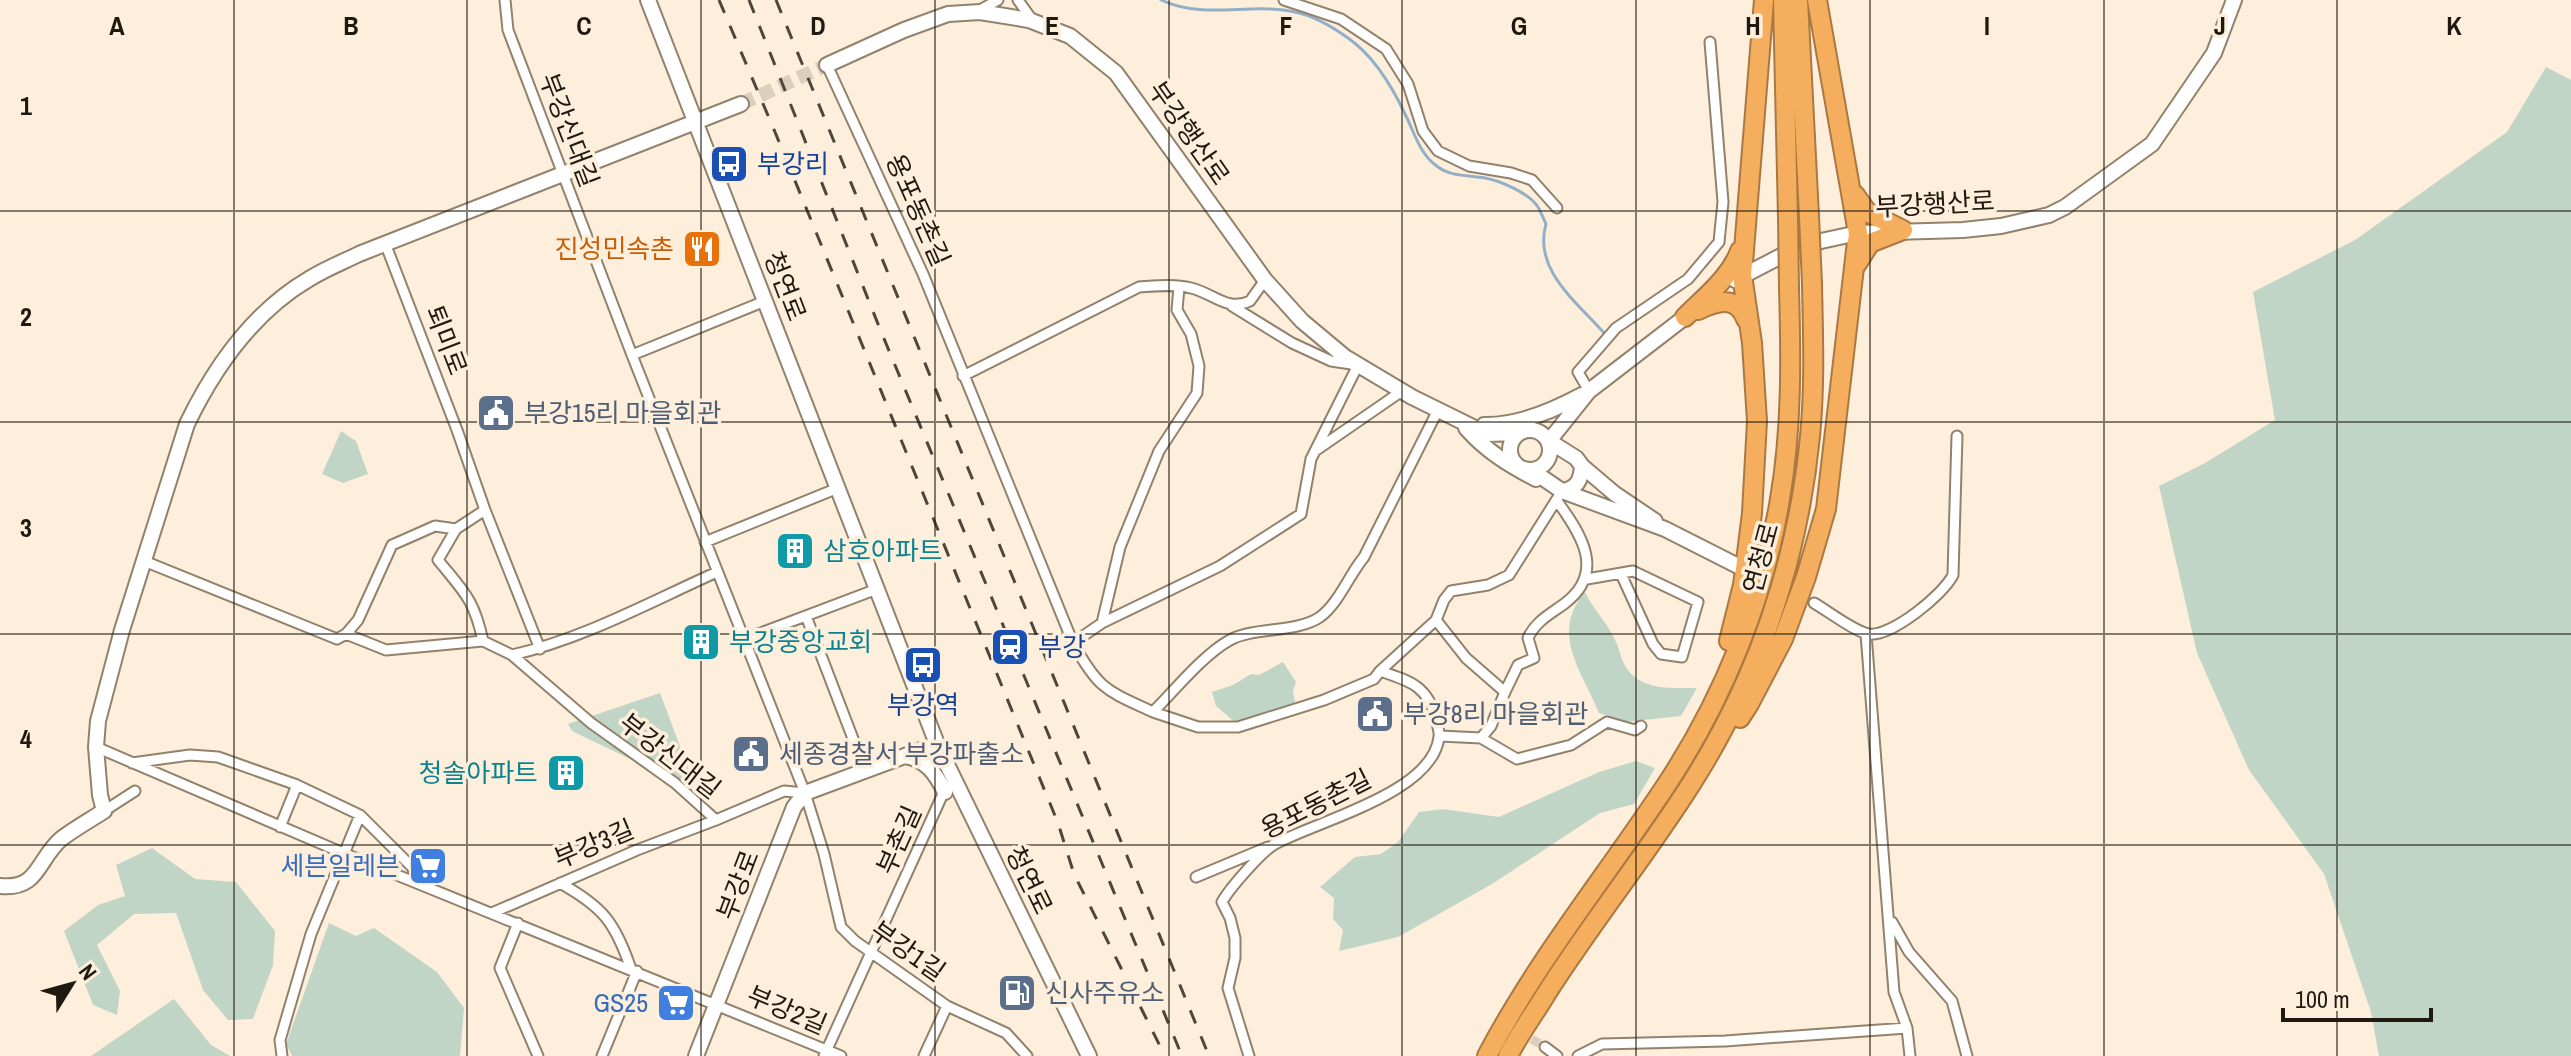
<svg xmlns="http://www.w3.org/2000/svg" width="2571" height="1056" viewBox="0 0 2571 1056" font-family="'Archivo Narrow','Noto Sans KR',sans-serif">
<rect width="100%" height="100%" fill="#feefdc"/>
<path fill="#c0d5c6" d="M2546,67L2571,80V1056H2379L2371,1012L2324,874L2249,770L2197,653L2159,486L2205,463L2275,420L2253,292L2355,240L2507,132Z
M341,431L356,441L368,474L343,483L322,474Z
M1585,592C1593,609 1607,622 1615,640C1619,647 1620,656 1624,664C1639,691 1669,688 1697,688L1681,716L1625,722L1599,713C1583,672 1549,634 1585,592Z
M1283,662L1296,682L1293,691L1295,702L1289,708L1238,725L1216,706L1212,692L1233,685L1251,674L1259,675Z
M660,693L692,778L686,786L572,731L568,724Z
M1636,761L1655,768L1634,804L1600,813L1492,884L1398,937L1339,951L1343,930L1333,919L1334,898L1320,887L1355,857L1381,854L1398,842L1419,812L1443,809L1499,817L1599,772Z
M152,848L195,879L236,882L275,931L273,965L253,1019L228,1020L203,990L176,913L134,914L97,945L120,991L117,1015L93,1005L64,931L98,905L125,896L116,865Z
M329,923L356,936L374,928L437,972L464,1008L460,1056H292L286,1044Z
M174,999L211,1045L230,1056H91Z"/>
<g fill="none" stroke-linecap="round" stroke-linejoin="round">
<path stroke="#93afc7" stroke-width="3" d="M1161,0C1206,21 1253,1 1299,13C1316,17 1334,28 1348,38C1374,56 1393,88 1406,116C1415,134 1420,155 1438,167C1452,177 1469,175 1485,178C1501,181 1529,193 1538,207C1541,212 1543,218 1546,224C1533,270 1576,301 1604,333"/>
<path stroke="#ddcfbd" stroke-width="9" stroke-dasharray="9 4.5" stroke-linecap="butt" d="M1520,1032L1545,1047"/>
<path stroke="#ddcfbd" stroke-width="14" stroke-dasharray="14 7" stroke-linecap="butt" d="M741,104L827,65"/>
<g stroke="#92826c" stroke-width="13">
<path id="street" d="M505,0L508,30L632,355L805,793L824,854L841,927L855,941L947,1006L1006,1033L1027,1056
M1018,0L1033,21
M1284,0L1341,19L1386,49L1408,84L1423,131L1438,151L1469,166L1511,173L1532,180L1557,208
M980,10L998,0
M827,65L923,274L1073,643C1099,690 1106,690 1153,712C1174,691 1204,654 1230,640C1253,627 1297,633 1320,617C1339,603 1349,575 1364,557L1438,410
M1232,306L1292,343L1331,361L1358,365L1315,451
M632,355L765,301
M963,376L1139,287C1156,286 1174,284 1191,288C1213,293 1227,312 1250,301L1265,280
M1589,391L1578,372L1616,328L1688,279L1719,242L1723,202L1710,42
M485,510L540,649
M456,529L438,560C464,592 474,599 483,641
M705,542L838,488
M144,561L337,639L346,634L386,650L483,641L512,655
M717,572C650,602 583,639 512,655L591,723L675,783L716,820L784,791L805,793
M1587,579L1633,571L1698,602L1682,657L1661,654L1653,644L1621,574
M1814,603C1828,611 1855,632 1869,634C1891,637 1943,595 1953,575L1957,436
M806,616L865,770
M1436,620L1466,658L1505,692L1491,726L1481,738L1440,736
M1102,623L1220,566L1301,514L1311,459L1315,451L1402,391
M346,634L358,620L392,545L435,526L456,529L485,510L457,430L385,243
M1866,634L1894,992L1907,1028L1910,1056
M745,639L877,589
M1073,643L1102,623L1120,547L1159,451L1197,393L1199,366L1191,334L1177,310L1179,287
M1380,671L1436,620L1444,600L1451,591L1488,585L1509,575L1562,491
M1505,692L1518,665L1534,658L1528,638C1536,621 1549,615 1564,604C1606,573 1582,535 1557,501
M1153,712L1198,727H1238L1324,700L1374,679L1380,671C1410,681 1428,686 1436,719C1437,725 1440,732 1439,737C1433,793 1317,821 1275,844C1262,851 1229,889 1222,902L1230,918L1235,938V958L1228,988L1249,1056
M1481,738L1517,759L1571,745L1607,722L1635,730L1641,726
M96,747L343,853L841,1056
M132,763L190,755L218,757L297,785L360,815L412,867L420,883
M104,811L135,791
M280,827L297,785
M1196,877L1268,847
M560,883C603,907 615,922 631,969
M492,913L637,850L716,820
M1892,922L1909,952L1952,1001L1967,1056
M518,923L500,968L538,1056
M1545,1047L1557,1056
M282,1056L280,1040L311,934L360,815
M602,1056L637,971
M824,1056L946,787
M924,1056L947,1006
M1578,1056L1602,1044L1725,1041L1907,1028"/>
</g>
<g stroke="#92826c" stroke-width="18">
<path id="secondary" d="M648,0L937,744L1089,1056
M827,65L904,30L948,14L980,12L1029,20L1070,36L1116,73L1265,280L1302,321L1345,357L1412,397L1487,434L1519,433
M1735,280L1783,255L1821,241L1858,233L1963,230L2001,226L2049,215L2065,207L2152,144L2214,53L2234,0
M1484,425C1517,426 1554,410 1582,395
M1466,428C1486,451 1509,465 1536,479
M1510 450a20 20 0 1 1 40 0a20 20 0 1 1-40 0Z
M1582,466L1615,494L1655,521
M1531,470L1562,491C1577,489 1581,480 1582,466L1576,458L1549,441L1589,391L1693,311
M1562,491L1665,529L1738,566
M905,756C926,759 936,774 945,792
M0,886C39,890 37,860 61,839C74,829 90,820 104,811L100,795L96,747L98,721L122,630L187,424C215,366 253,312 309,279C325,269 343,262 359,254L741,104
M696,1056L794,807L805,793L937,744"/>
</g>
<g stroke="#aa7943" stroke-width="22">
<path id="highway" d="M1783,0L1788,218
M1798,0L1809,216
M1855,195L1867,212L1903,230
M1856,265L1870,243L1903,230
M1698,310C1717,301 1737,295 1746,319
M1685,317C1705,297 1730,278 1740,251
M1729,641L1743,585L1752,513L1757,421L1752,343L1742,275L1764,0
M1740,718L1749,704L1783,639L1806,577L1826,509L1858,233L1817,0
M1487,1056C1538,959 1607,875 1667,784C1723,699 1764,599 1780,499C1792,429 1791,358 1789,288
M1508,1056C1519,1034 1534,1014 1546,994C1592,922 1646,855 1691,784C1758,679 1798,560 1810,436C1815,386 1813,334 1812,284"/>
</g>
<use href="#street" stroke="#fff" stroke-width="9"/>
<use href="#secondary" stroke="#fff" stroke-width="14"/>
<use href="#highway" stroke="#f5ad5e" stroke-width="18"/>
<path stroke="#4e463b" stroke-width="3" stroke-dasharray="14 14" stroke-linecap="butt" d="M719,0L775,132L1058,823L1074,874L1165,1056
M749,0L880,329L1182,1056
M776,0L1209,1056"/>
<g stroke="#aa7943" stroke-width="22" stroke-linecap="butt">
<path id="highway-bridge" d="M1809,216L1812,284
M1788,218L1789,288"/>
</g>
<use href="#highway-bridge" stroke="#f5ad5e" stroke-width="18"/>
</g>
<path fill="none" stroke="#1f1910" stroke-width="2" stroke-opacity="0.55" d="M234,0V1056M467,0V1056M701,0V1056M935,0V1056M1169,0V1056M1402,0V1056M1636,0V1056M1870,0V1056M2104,0V1056M2337,0V1056M0,211H2571M0,422H2571M0,634H2571M0,845H2571"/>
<defs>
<g id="bus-square" transform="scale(2)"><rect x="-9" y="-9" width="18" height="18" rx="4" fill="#1a4fb4" stroke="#feefdc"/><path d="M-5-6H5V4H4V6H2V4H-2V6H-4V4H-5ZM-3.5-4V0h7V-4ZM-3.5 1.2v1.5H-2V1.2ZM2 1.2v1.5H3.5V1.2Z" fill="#fff"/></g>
<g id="restaurant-square" transform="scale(2)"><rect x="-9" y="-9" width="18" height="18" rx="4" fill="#e8710a" stroke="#feefdc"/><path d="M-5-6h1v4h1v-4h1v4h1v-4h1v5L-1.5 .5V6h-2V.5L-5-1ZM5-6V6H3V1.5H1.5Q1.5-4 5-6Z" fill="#fff"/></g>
<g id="civic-square" transform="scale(2)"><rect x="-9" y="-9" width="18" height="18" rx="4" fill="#5c6f8a" stroke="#feefdc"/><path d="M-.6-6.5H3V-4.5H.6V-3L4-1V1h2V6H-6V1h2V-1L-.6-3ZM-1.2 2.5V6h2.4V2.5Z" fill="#fff"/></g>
<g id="building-square" transform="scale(2)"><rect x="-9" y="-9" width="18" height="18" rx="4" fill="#0f9aa8" stroke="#feefdc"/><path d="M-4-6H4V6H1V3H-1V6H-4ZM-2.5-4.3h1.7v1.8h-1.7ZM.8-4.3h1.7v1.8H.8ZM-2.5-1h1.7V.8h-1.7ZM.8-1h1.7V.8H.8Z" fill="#fff"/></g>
<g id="station-square" transform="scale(2)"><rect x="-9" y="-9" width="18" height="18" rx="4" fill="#1a4fb4" stroke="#feefdc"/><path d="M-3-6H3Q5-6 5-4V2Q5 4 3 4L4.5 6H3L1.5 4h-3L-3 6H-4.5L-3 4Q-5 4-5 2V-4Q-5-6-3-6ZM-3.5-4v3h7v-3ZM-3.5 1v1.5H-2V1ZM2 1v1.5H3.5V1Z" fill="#fff"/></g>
<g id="supermarket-square" transform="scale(2)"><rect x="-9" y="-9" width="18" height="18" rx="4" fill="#3f7fe0" stroke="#feefdc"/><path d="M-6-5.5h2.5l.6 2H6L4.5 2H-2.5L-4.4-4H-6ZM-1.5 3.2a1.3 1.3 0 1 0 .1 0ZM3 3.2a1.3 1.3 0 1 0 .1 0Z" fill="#fff"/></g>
<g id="fuel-square" transform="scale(2)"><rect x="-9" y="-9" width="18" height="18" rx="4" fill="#5c6f8a" stroke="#feefdc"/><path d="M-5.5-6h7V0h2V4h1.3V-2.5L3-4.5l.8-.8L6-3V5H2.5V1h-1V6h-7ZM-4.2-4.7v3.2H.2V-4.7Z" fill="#fff"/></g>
</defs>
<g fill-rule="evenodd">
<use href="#bus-square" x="729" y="164"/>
<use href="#restaurant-square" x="702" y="249"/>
<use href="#civic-square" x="496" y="413"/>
<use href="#building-square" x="795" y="551"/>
<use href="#building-square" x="701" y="642"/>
<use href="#station-square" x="1010" y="647"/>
<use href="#bus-square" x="923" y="665"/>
<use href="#civic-square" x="1375" y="714"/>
<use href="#civic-square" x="751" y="754"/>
<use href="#building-square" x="566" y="773"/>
<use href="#supermarket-square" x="428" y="866"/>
<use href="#fuel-square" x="1017" y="993"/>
<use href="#supermarket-square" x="676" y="1003"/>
</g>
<g text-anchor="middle" stroke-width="7" stroke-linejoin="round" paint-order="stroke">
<g font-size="26" fill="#1f1910" stroke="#feefdc">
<text transform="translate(569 130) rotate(69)" y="9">부강신대길</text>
<text transform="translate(1189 133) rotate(55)" y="9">부강행산로</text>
<text transform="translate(1935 204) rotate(-3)" y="9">부강행산로</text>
<text transform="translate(918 210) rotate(66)" y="9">용포동촌길</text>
<text transform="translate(785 286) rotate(69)" y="9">청연로</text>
<text transform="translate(446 340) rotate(69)" y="9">퇴미로</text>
<text transform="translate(1761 558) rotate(-75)" y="9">연청로</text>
<text transform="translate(670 756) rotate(38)" y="9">부강신대길</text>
<text transform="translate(1316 804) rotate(-27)" y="9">용포동촌길</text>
<text transform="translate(899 840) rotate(-66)" y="9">부촌길</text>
<text transform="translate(594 844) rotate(-23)" y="9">부강3길</text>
<text transform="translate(1029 880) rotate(64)" y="9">청연로</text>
<text transform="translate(738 885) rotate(-69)" y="9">부강로</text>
<text transform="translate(908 951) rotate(35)" y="9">부강1길</text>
<text transform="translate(787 1010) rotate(23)" y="9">부강2길</text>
</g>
<g font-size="26" fill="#164399" stroke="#feefdc" text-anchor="start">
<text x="757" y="173">부강리</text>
<text x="1038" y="656">부강</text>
<text x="923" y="714" text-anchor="middle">부강역</text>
</g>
<g font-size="26" fill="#c56008" stroke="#feefdc" text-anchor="end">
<text x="674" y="258">진성민속촌</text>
</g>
<g font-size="26" fill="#4e5e75" stroke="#feefdc" text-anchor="start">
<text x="524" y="422">부강15리 마을회관</text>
<text x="1403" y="723">부강8리 마을회관</text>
<text x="779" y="763">세종경찰서 부강파출소</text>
<text x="1045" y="1002">신사주유소</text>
</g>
<g font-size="26" fill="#0d838f" stroke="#feefdc" text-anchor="start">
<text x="823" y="560">삼호아파트</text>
<text x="729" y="651">부강중앙교회</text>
<text x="538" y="782" text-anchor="end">청솔아파트</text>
</g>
<g font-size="26" fill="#366cbe" stroke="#feefdc" text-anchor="end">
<text x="400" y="875">세븐일레븐</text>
<text x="648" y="1012">GS25</text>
</g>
</g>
<g font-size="26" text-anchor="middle" font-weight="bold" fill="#1f1910" stroke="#feefdc" stroke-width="7" stroke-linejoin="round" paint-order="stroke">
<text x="117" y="35">A</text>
<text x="351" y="35">B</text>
<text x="584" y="35">C</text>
<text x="818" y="35">D</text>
<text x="1052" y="35">E</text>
<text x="1286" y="35">F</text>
<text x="1519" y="35">G</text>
<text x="1753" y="35">H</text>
<text x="1987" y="35">I</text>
<text x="2220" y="35">J</text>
<text x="2454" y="35">K</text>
<text x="26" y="115">1</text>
<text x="26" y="326">2</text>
<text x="26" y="537">3</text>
<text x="26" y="748">4</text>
</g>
<g transform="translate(72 984) rotate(53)" stroke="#feefdc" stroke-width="6" paint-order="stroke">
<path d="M0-6L14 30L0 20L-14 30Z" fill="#1f1910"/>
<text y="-12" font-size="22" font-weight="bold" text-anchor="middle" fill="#1f1910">N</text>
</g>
<path d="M2283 1008v12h148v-12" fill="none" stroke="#1f1910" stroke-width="4"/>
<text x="2295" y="1008" font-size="24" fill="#1f1910" stroke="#feefdc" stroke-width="6" paint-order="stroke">100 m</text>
</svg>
